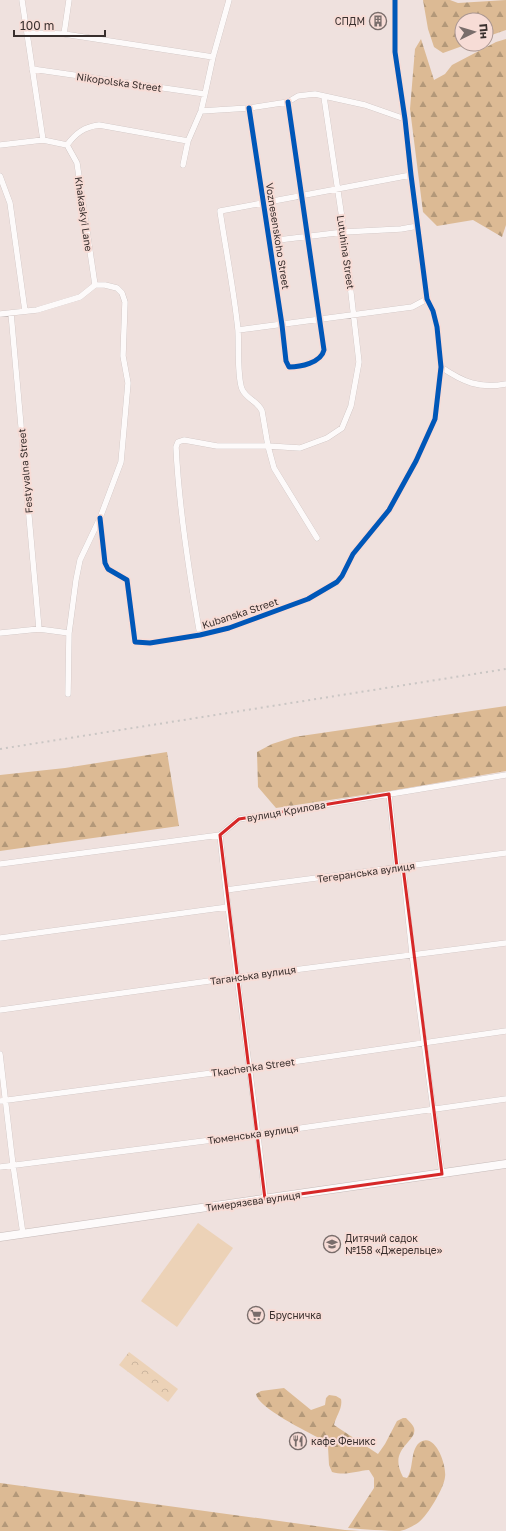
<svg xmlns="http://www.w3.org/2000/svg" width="506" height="1531" viewBox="0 0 506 1531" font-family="'Golos Text',sans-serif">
<defs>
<pattern id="forest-firs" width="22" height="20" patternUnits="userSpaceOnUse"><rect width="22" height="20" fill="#dcba94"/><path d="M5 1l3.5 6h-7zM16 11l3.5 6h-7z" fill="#b39879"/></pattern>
<pattern id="park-crowns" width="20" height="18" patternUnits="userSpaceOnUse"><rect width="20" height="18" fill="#ecd2b7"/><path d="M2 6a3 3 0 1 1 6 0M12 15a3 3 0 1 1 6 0" fill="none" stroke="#cbb59e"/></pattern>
</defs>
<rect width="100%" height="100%" fill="#efe1de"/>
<path fill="#ecd2b7" d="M198,1223L233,1248L177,1327L141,1301Z"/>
<path fill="url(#forest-firs)" d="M423,0H450L458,3L506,0V30L486,37V20H462V44H468L443,53L434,47L428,29Z
M421,39L434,80L445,74L452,65L496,42L506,39V225L502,237L473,220L437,226L423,212L410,109L415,49Z
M506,706V771L390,791L276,808L258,787L257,752L272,744L294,737Z
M167,752L179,826L0,851V775L65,768Z
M284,1388L311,1410L325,1405L326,1398L329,1395L336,1396L341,1399C343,1408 336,1416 334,1425L378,1454L385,1444L397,1421L403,1418H406C409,1421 413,1425 414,1428C418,1442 387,1448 403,1477L407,1478C414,1469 410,1451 419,1443C435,1430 447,1466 445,1477C444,1488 428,1515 419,1522C415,1525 406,1530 400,1531C387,1531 362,1529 348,1528L374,1488V1478L369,1470C356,1471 346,1476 332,1472L329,1465L328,1447L321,1439C308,1432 258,1408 256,1394L261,1391Z
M0,1483L345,1530L360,1531H0Z"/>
<path fill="url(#park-crowns)" d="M129,1352L178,1389L168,1402L119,1365Z"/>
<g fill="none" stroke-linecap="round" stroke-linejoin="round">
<g stroke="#c6bbb9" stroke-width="6">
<path id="street" d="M22,0L43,140
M27,33L64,34L213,57
M64,34L69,0
M32,69L205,94
M249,108L282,325L286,361L289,367C300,367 321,363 324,350L288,102
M201,111L249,108L288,102L298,96L315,94L365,105L405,119
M0,145L43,140L67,145C76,133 84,127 99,125L188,141
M67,145L77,163L95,285
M183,165L188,141L201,111L205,94L213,57L229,0
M0,176L10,203L25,311
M270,241L344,232L401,229L418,226
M11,313L39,629
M0,314L37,310L80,297L95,285H105L117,288L122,293L125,302L123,356L128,383L121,462L100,518L80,560L76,580L69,633L68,694
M238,330L412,307L427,299
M441,367C463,382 479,389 506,384
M100,518L105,563L108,569L127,580L135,642L150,643L200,635L229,628L308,599L337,582L342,576L353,554L389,510L416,461L435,419L441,367L437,327L433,311L427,299L411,175L405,119L395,52V0
M317,538L274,468L268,446L262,411C258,401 246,399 242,389C237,377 239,345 238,330C234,291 226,251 220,211L411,175
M0,633L39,629L69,633
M200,635C189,573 179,510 176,447L178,442L184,440L217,446H268L300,448L327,438L342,428L351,406L359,362L344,232L324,97
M389,794L397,868
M220,835C232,957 253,1077 265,1199
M0,864L220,835L239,819L506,775
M403,867L412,954L442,1174
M226,890L506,853
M0,938L228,907
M0,1010L238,977L506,943
M0,1054L13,1165L23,1234
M0,1101L250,1068L506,1031
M0,1167L259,1134L506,1099"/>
</g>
<g stroke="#c6bbb9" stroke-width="9">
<path id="secondary" d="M0,1237L506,1164"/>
</g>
<use href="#street" stroke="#fdfafa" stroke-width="5.5"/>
<use href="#secondary" stroke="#fdfafa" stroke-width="8"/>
<path stroke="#cac6c4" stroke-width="2" stroke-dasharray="2 4" stroke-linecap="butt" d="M0,749L506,669"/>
<g stroke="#f7dcd6" stroke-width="8">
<path id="cycleway" d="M249,108L282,325L286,361L289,367C300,367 321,363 324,350L288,102
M100,518L105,563L108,569L127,580L135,642L150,643L200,635L229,628L308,599L337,582L342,576L353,554L389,510L416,461L435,419L441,367L437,327L433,311L427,299L411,175L405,119L395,52V0"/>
</g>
<use href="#cycleway" stroke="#0057b8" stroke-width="5"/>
</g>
<path fill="none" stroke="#d62828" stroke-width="3" stroke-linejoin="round" d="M389,794L397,868L403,867L442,1174L265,1199L220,835L239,819Z"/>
<defs>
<g id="building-ring" transform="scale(0.9)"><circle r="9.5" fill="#f7dcd6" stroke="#796d6b" stroke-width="1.5"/><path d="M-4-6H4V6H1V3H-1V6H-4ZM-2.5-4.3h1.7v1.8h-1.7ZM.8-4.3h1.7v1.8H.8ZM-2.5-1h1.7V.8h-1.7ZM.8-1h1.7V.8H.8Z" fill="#796d6b"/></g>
<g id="school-ring" transform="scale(0.9)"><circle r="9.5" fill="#f7dcd6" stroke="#796d6b" stroke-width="1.5"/><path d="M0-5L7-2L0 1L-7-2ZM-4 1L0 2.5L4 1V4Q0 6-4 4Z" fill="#796d6b"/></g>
<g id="supermarket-ring" transform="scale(0.9)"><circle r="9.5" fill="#f7dcd6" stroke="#796d6b" stroke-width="1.5"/><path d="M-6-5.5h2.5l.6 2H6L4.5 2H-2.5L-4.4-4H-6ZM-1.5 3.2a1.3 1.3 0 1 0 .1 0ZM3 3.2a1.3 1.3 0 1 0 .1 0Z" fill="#796d6b"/></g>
<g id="restaurant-ring" transform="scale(0.9)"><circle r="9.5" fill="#f7dcd6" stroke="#796d6b" stroke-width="1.5"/><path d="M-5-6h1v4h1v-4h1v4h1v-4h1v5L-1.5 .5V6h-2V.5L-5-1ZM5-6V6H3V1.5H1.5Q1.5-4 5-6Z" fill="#796d6b"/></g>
</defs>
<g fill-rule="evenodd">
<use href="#building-ring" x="378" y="21"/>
<use href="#school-ring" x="332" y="1244"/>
<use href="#supermarket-ring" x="256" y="1315"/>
<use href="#restaurant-ring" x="298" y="1441"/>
</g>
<g text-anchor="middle" stroke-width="4" stroke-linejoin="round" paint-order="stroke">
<g font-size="10" fill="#392f2d" stroke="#f7dcd6" text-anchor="start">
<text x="365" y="25" text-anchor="end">СПДМ</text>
<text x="345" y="1242">Дитячий садок<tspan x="345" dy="12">№158 «Джерельце»</tspan></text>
<text x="269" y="1319">Брусничка</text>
<text x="311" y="1445">кафе Феникс</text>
</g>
<g font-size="10" fill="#392f2d" stroke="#f7dcd6">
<text transform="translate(119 82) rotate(8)" y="4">Nikopolska Street</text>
<text transform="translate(84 214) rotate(82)" y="4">Khakaskyi Lane</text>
<text transform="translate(278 236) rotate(81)" y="4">Voznesenskoho Street</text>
<text transform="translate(346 252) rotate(82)" y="4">Lutuhina Street</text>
<text transform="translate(25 471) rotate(-95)" y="4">Festyvalna Street</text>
<text transform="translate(240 613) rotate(-18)" y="4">Kubanska Street</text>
<text transform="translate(286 811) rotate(-10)" y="4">вулиця Крилова</text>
<text transform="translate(366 872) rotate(-8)" y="4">Тегеранська вулиця</text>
<text transform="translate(253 975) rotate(-8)" y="4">Таганська вулиця</text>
<text transform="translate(253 1067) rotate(-8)" y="4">Tkachenka Street</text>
<text transform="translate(253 1134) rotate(-8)" y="4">Тюменська вулиця</text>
<text transform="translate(253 1201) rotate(-8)" y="4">Тимерязєва вулиця</text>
</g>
</g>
<g transform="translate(474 32) rotate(85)"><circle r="19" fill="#f7dcd6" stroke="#ab9792"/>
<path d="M0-3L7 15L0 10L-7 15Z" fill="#796d6b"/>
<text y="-6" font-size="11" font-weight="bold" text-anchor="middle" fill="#392f2d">Пн</text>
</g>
<path d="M14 30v6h91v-6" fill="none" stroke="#392f2d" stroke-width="2"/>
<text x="20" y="30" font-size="12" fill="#392f2d" stroke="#f7dcd6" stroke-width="3" paint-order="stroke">100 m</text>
</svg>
